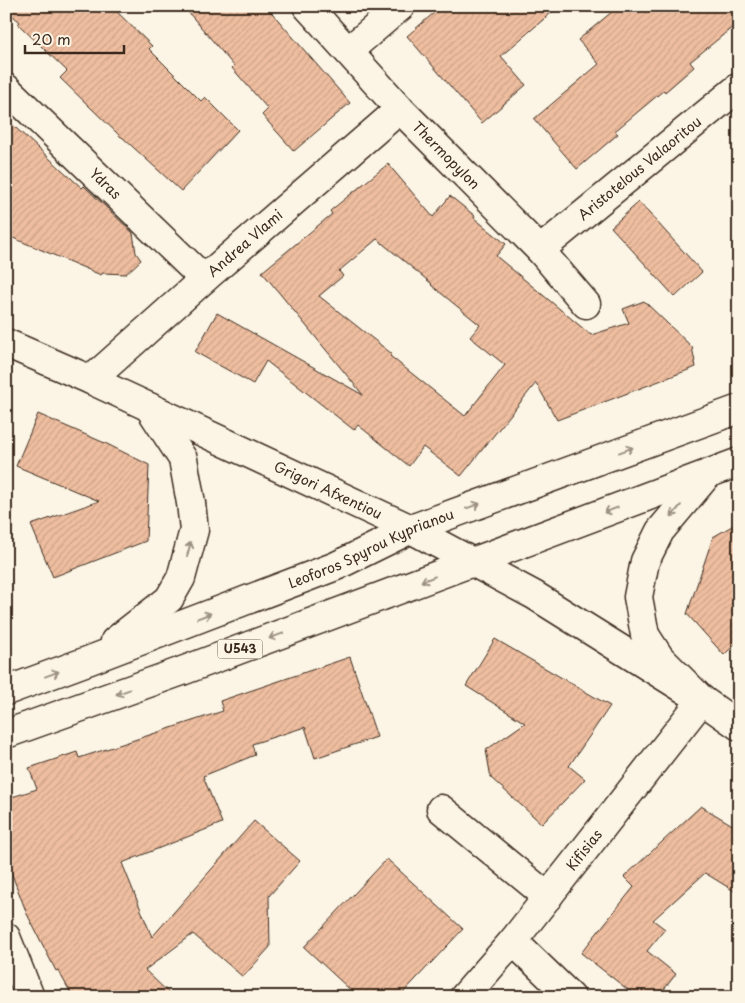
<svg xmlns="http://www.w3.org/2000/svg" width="745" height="1003" viewBox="0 0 745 1003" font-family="'Playpen Sans',sans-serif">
<defs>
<pattern id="building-hatch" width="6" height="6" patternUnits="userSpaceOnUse" patternTransform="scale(1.25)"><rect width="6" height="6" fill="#efbea0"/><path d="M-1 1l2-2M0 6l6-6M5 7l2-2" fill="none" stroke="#cea389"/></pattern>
</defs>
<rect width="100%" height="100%" fill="#fcf5e5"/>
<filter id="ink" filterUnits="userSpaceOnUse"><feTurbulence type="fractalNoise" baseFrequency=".02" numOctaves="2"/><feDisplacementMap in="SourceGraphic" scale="10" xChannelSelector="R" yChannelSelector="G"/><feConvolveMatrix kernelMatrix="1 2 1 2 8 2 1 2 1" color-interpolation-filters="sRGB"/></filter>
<g filter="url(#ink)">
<path fill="url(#building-hatch)" stroke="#3b2a1e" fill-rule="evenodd" d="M6,6H111L152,46L149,49L201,101L205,97L238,130L181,191L122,137H121L60,78L67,71L18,24L20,22L6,10Z
M183,6H266L350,103L294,151L262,115L268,109L232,68L234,66Z
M442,6H559L501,56L526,85L482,123L407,36Z
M619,6H739V22L690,62L694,67L665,92L664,90L615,131L618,134L577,169L534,119L599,64L578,40Z
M6,119L82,188L84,186L133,233L136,253L141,260L126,274L103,273L101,275L6,235Z
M388,164L433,217L450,196L475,216L474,218L506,244L496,256L591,335L629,323L623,309L644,301L692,347L696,367L557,420L536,383L461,476L423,447L409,466L358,425L354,430L266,361L253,384L195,352L217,313L363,395L262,272L332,214L330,211ZM377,239L432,284L431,285L480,325L470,337L505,365L465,416L390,356L392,354L319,296L343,276L339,271Z
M639,202L702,272L675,297L611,227Z
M38,414L107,444L149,465L146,541L53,577L31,525L99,501L16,466Z
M739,522V640L724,655L687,614L713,537Z
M495,639L610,706L569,766L585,779L542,824L491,778L486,750L525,723L466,686Z
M350,657L377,737L315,758L305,727L252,744L255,755L203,776L222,823L122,863L152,937L254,821L300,861L269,896L270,947L243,977L193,934L145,970L173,997H73L58,970L56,971L27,914L6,859V799L37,789L29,768L77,752L79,758L223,711L220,701Z
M701,806L739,829V894L705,873L653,920L665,929L647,951L676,974L658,997H637L581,953L634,887L624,877Z
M387,859L463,929L399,997H358L304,947Z"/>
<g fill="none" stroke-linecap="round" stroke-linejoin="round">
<g stroke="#3b2a1e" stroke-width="31">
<g id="minor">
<path id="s1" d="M307,6L400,109L540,250L586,304"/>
<path d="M348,51L401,6"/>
<path id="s2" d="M6,88L204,279"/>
<path id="s3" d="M540,250L739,87"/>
<path id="s4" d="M6,343L91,380L411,529L534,595L702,700L739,726"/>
<path id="s5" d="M91,380L204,279L400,109"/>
<path d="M441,809L548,897"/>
<path d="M6,937L30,997"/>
<path d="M513,941L571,997"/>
<path id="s6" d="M464,997L513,941L702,700"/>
</g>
</g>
<g stroke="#3b2a1e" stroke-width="31">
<g id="major">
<path d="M115,641L169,599L181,578L194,530L191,503L183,459L149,407"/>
<path id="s7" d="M6,691L90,660L336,566L411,529L739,409"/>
<path d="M702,700L660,658L645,635L638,597L645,561L660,531L707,475"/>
<path d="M6,734L182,671L739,462"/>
</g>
</g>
<use href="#minor" stroke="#fcf5e5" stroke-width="28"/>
<use href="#major" stroke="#fcf5e5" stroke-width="28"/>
</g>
<defs><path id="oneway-shaft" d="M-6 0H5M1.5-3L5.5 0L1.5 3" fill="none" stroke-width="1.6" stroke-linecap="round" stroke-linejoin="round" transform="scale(1.25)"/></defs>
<g stroke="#9c9082">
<use href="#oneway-shaft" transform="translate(626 450) rotate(-20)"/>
<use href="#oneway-shaft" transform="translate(473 506) rotate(-20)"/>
<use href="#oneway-shaft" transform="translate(611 510) rotate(159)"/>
<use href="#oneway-shaft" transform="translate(676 511) rotate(130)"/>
<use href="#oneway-shaft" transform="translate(189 549) rotate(-75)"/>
<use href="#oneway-shaft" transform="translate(428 579) rotate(159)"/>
<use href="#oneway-shaft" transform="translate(204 616) rotate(-21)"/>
<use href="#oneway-shaft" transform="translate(276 636) rotate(160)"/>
<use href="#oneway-shaft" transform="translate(52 674) rotate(-20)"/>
<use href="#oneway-shaft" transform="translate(123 692) rotate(160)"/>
</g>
</g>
<g text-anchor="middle" stroke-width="5" stroke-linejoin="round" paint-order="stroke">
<rect fill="#fcf5e5" stroke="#75675a" stroke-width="1" x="217.5" y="639.5" width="45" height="19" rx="4"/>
<g font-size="12" font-weight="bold" fill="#3b2a1e">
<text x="240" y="653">U543</text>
</g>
<g font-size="14" fill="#3b2a1e" stroke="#fcf5e5">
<text dy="5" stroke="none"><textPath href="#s1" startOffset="204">Thermopylon</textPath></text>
<text dy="5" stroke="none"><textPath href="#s3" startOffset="129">Aristotelous Valaoritou</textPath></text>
<text dy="5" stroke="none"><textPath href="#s2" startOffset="138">Ydras</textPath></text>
<text dy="5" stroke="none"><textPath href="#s5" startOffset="206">Andrea Vlami</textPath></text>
<text dy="5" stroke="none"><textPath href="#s4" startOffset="354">Grigori Afxentiou</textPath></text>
<text dy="5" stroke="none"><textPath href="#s7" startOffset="392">Leoforos Spyrou Kyprianou</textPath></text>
<text dy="5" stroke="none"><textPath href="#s6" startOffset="190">Kifisias</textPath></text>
</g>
</g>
<rect width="745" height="1003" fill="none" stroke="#fcf5e5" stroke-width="25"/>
<rect x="12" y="12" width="720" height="978" fill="none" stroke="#3b2a1e" stroke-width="2" filter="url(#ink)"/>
<path d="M25 45v8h99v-8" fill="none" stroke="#3b2a1e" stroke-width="2.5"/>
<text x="32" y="45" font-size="15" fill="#3b2a1e" stroke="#fcf5e5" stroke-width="4" paint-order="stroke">20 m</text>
</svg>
